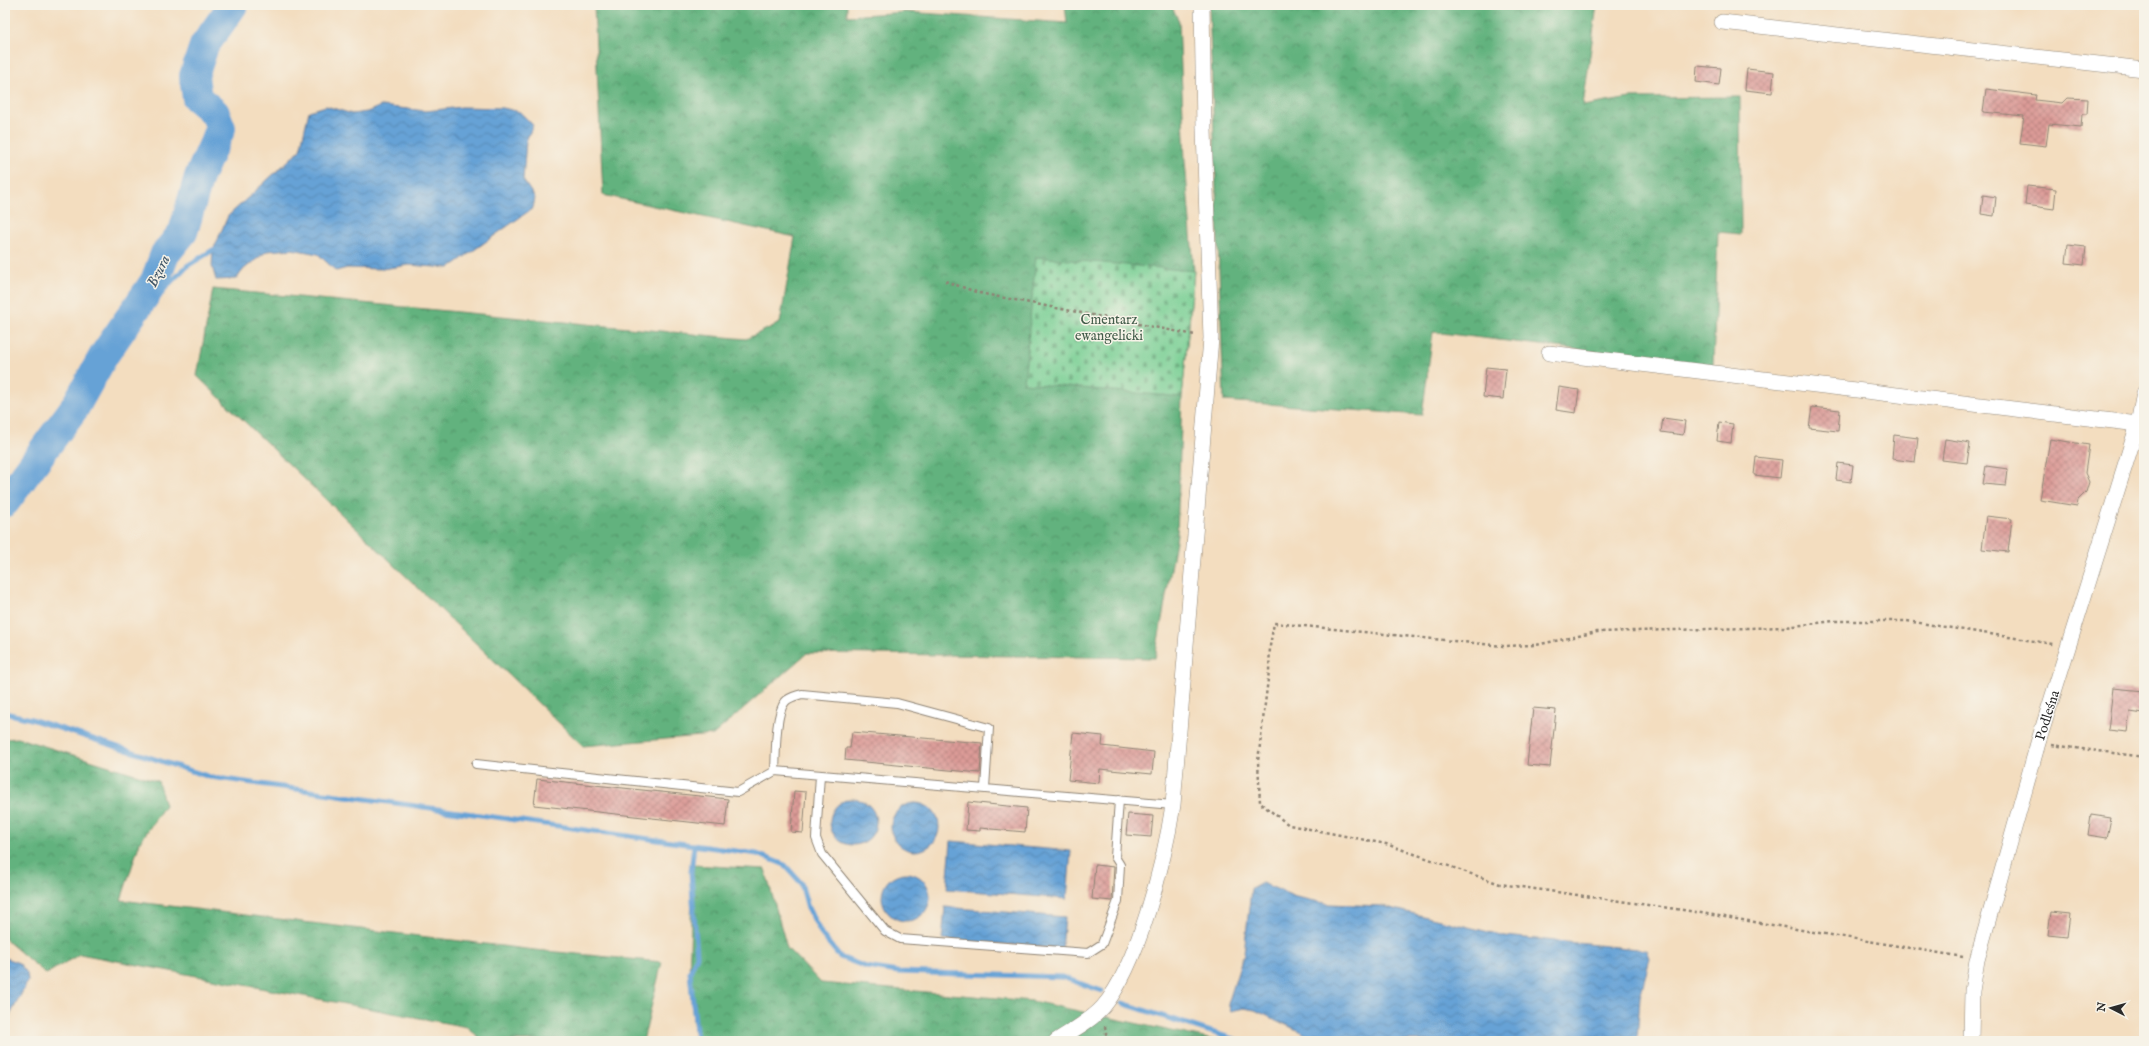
<svg xmlns="http://www.w3.org/2000/svg" width="2149" height="1046" viewBox="0 0 2149 1046" font-family="'IM FELL English',serif">
<defs>
<pattern id="forest-crowns" width="20" height="18" patternUnits="userSpaceOnUse"><rect width="20" height="18" fill="#62b27e"/><path d="M2 6a3 3 0 1 1 6 0M12 15a3 3 0 1 1 6 0" fill="none" stroke="#519167"/></pattern>
<pattern id="cemetery-stones" width="16" height="16" patternUnits="userSpaceOnUse"><rect width="16" height="16" fill="#79cf94"/><path d="M2 7V4a2 2 0 0 1 4 0v3zM10 15v-3a2 2 0 0 1 4 0v3z" fill="#63a879"/></pattern>
<pattern id="water-waves" width="16" height="10" patternUnits="userSpaceOnUse"><rect width="16" height="10" fill="#66a2d6"/><path d="M0 5q4-4 8 0t8 0" fill="none" stroke="#5484ae"/></pattern>
<pattern id="building-cross-hatch" width="8" height="8" patternUnits="userSpaceOnUse"><rect width="8" height="8" fill="#dc9b97"/><path d="M0 0l8 8M0 8l8-8" fill="none" stroke="#b37f7b"/></pattern>
</defs>
<rect width="100%" height="100%" fill="#f7f3e8"/>
<filter id="ink" filterUnits="userSpaceOnUse"><feTurbulence type="fractalNoise" baseFrequency=".025" numOctaves="2"/><feDisplacementMap in="SourceGraphic" scale="8" xChannelSelector="R" yChannelSelector="G"/><feConvolveMatrix kernelMatrix="1 2 1 2 8 2 1 2 1" color-interpolation-filters="sRGB"/></filter>
<filter id="wash" filterUnits="userSpaceOnUse"><feTurbulence type="fractalNoise" baseFrequency=".012" numOctaves="4" result="noise"/><feDisplacementMap in="SourceGraphic" scale="16" xChannelSelector="R" yChannelSelector="G"/><feGaussianBlur stdDeviation="0.9" result="paint"/><feColorMatrix in="noise" values="0 0 0 0 0 0 0 0 0 0 0 0 0 0 0 0 0 1.4 0 .05"/><feComposite in="paint" operator="in"/></filter>
<g filter="url(#wash)">
<rect width="100%" height="100%" fill="#f3ddbf"/>
<path fill="url(#forest-crowns)" stroke="#466e54" d="M594,5H847V16L906,12L1067,23L1065,5H1171L1179,21L1185,161L1194,271L1182,397L1177,535L1155,658L807,653L713,735L583,746L197,376L213,289L746,339L780,323L795,237L603,195Z
M1209,5H1597L1583,106L1630,98L1740,97L1741,234L1718,232L1713,366L1433,332L1422,415L1224,401Z
M18,738L158,781L165,805L140,842L121,900L535,950L662,962L643,1041H483L467,1027L80,954L46,974L5,939V739Z
M693,865L765,869L787,948L821,983L1032,1001L1218,1041H695L689,977Z"/>
<path fill="url(#cemetery-stones)" stroke="#527d60" d="M1036,257L1194,271L1182,397L1024,383Z"/>
<path fill="url(#water-waves)" stroke="#486680" d="M326,106L352,114L367,112L381,106L426,111L462,107L503,108L520,112L533,125L526,141L523,180L535,198L533,208L449,268L409,265L382,269L347,268L336,271L318,254L292,249L267,251L244,269L236,279L216,280L212,266L213,250L228,216L300,150L309,111Z
M830 822a23 23 0 1 1 46 0a23 23 0 1 1-46 0Z
M891 827a24 24 0 1 1 48 0a24 24 0 1 1-48 0Z
M951,841L1071,851L1067,899L947,889Z
M882 897a24 24 0 1 1 48 0a24 24 0 1 1-48 0Z
M1262,883L1296,897L1329,904L1382,906L1505,936L1647,950L1650,958L1640,998L1637,1041H1320L1255,1010L1244,1008L1231,1011L1228,1004L1244,953L1251,889Z
M945,907L1065,917L1062,949L942,939Z
M5,958L19,963L27,973L28,981L5,1025Z"/>
<g fill="none" stroke-linecap="round" stroke-linejoin="round">
<path stroke="#66a2d6" stroke-width="5" d="M155,281L169,284L187,266L213,250
M5,713L31,719L210,777L757,854L785,865L801,883L808,908L822,935L840,957L866,967L898,972L1062,977L1102,991
M694,845L691,872L697,956L690,972L697,1041
M1122,1003L1239,1041"/>
<path stroke="#66a2d6" stroke-width="30" d="M5,502L75,407L104,355L155,281L165,254L183,232L199,177L221,128L215,113L197,98L194,76L204,46L233,5"/>
</g>
<g id="blocks">
<path fill="url(#building-cross-hatch)" d="M1697,66L1721,68L1719,85L1696,82Z
M1747,69L1774,72L1772,93L1745,90Z
M1986,89L2036,95L2035,100L2062,103L2067,98L2088,99L2087,114H2082L2081,127L2049,124L2046,146L2020,143L2024,116L1983,112Z
M2027,186L2056,189L2054,209L2025,205Z
M1983,195L1996,197L1994,216L1981,214Z
M2068,245L2086,247L2084,265L2066,263Z
M1486,367L1506,369L1503,399L1483,397Z
M1559,387L1579,390L1576,413L1556,410Z
M1812,407L1840,410L1838,431L1809,428Z
M1663,418L1685,421L1683,435L1661,432Z
M1719,422L1733,424L1731,443L1717,441Z
M1894,435L1918,438L1915,462L1892,459Z
M1945,439L1970,443L1967,463L1942,460Z
M2050,439L2089,445L2085,473L2089,482L2086,492L2078,500L2077,506L2040,500Z
M1756,457L1782,460L1780,478L1754,475Z
M1838,463L1853,465L1851,482L1836,480Z
M1986,466L2008,469L2006,486L1983,484Z
M1986,516L2012,519L2008,552L1982,549Z
M2113,688L2144,691V714L2130,712L2127,732L2108,730Z
M1533,708L1556,710L1550,767L1527,765Z
M852,732L982,743L980,773L845,760L846,748H850Z
M1073,733L1103,736L1102,746L1154,752L1152,774L1100,769L1099,783L1068,780Z
M537,779L728,799L725,826L534,805Z
M794,791L806,792L803,833L791,832Z
M968,802L1027,808L1025,832L980,828V831L966,830Z
M1128,814L1153,816L1151,837L1126,835Z
M2091,815L2111,818L2107,838L2088,835Z
M1095,865L1114,867L1112,901L1092,899Z
M2051,912L2070,914L2067,937L2048,935Z"/>
</g>
</g>
<g filter="url(#ink)">
<use href="#blocks" fill-opacity="0" stroke="#8f8475" stroke-width="1"/>
<g fill="none" stroke-linecap="round" stroke-linejoin="round">
<g stroke="#8f8475" stroke-width="10">
<path id="lane" d="M476,764L738,792L775,771L1173,805
M775,771C776,755 775,714 785,702C789,697 796,696 802,694L897,703L989,728L985,788
M820,775L816,838L822,854L885,931L900,939L1088,953L1102,944L1118,901L1120,865L1115,857L1119,800"/>
</g>
<g stroke="#8f8475" stroke-width="16">
<g id="street">
<path d="M1722,22L2144,69"/>
<path d="M1549,353L2138,424L2144,426"/>
<path d="M1056,1041C1071,1031 1091,1021 1103,1007C1138,966 1165,859 1173,805L1211,338L1204,129L1202,5"/>
<path id="s1" d="M1971,1041L1972,991L1977,960L2038,743L2138,424L2144,393"/>
</g>
</g>
<path stroke="#8f8475" stroke-width="2.5" stroke-dasharray="3 3" stroke-linecap="butt" d="M945,281L979,293L1195,335
M2052,745L2144,757
M1963,957L1683,910L1500,884L1386,844L1289,825L1260,803L1258,761L1269,671L1270,646L1274,623L1503,646L1536,645L1597,632L1786,627L1834,621H1907L2053,644
M1105,1026L1107,1041"/>
<use href="#lane" stroke="#fff" stroke-width="8"/>
<use href="#street" stroke="#fff" stroke-width="15"/>
</g>
</g>
<g text-anchor="middle" stroke-width="3" stroke-linejoin="round" paint-order="stroke">
<g font-size="14" fill="#425c4a" stroke="#f7f3e8">
<text x="1109" y="324">Cmentarz<tspan x="1109" dy="16">ewangelicki</tspan></text>
</g>
<g font-size="14" fill="#2b2b2b" stroke="#f7f3e8">
<text dy="5" stroke="none"><textPath href="#s1" startOffset="336">Podleśna</textPath></text>
</g>
<g font-size="15" font-style="italic" fill="#405567" stroke="#f7f3e8">
<text transform="translate(158 271) rotate(-64)" y="5">Bzura</text>
</g>
</g>
<rect width="2149" height="1046" fill="none" stroke="#f7f3e8" stroke-width="20"/>
<g transform="translate(2111 1008) rotate(276)" stroke="#f7f3e8" stroke-width="3" paint-order="stroke">
<path d="M0-3L7 15L0 10L-7 15Z" fill="#2b2b2b"/>
<text y="-6" font-size="11" font-weight="bold" text-anchor="middle" fill="#2b2b2b">N</text>
</g>
</svg>
